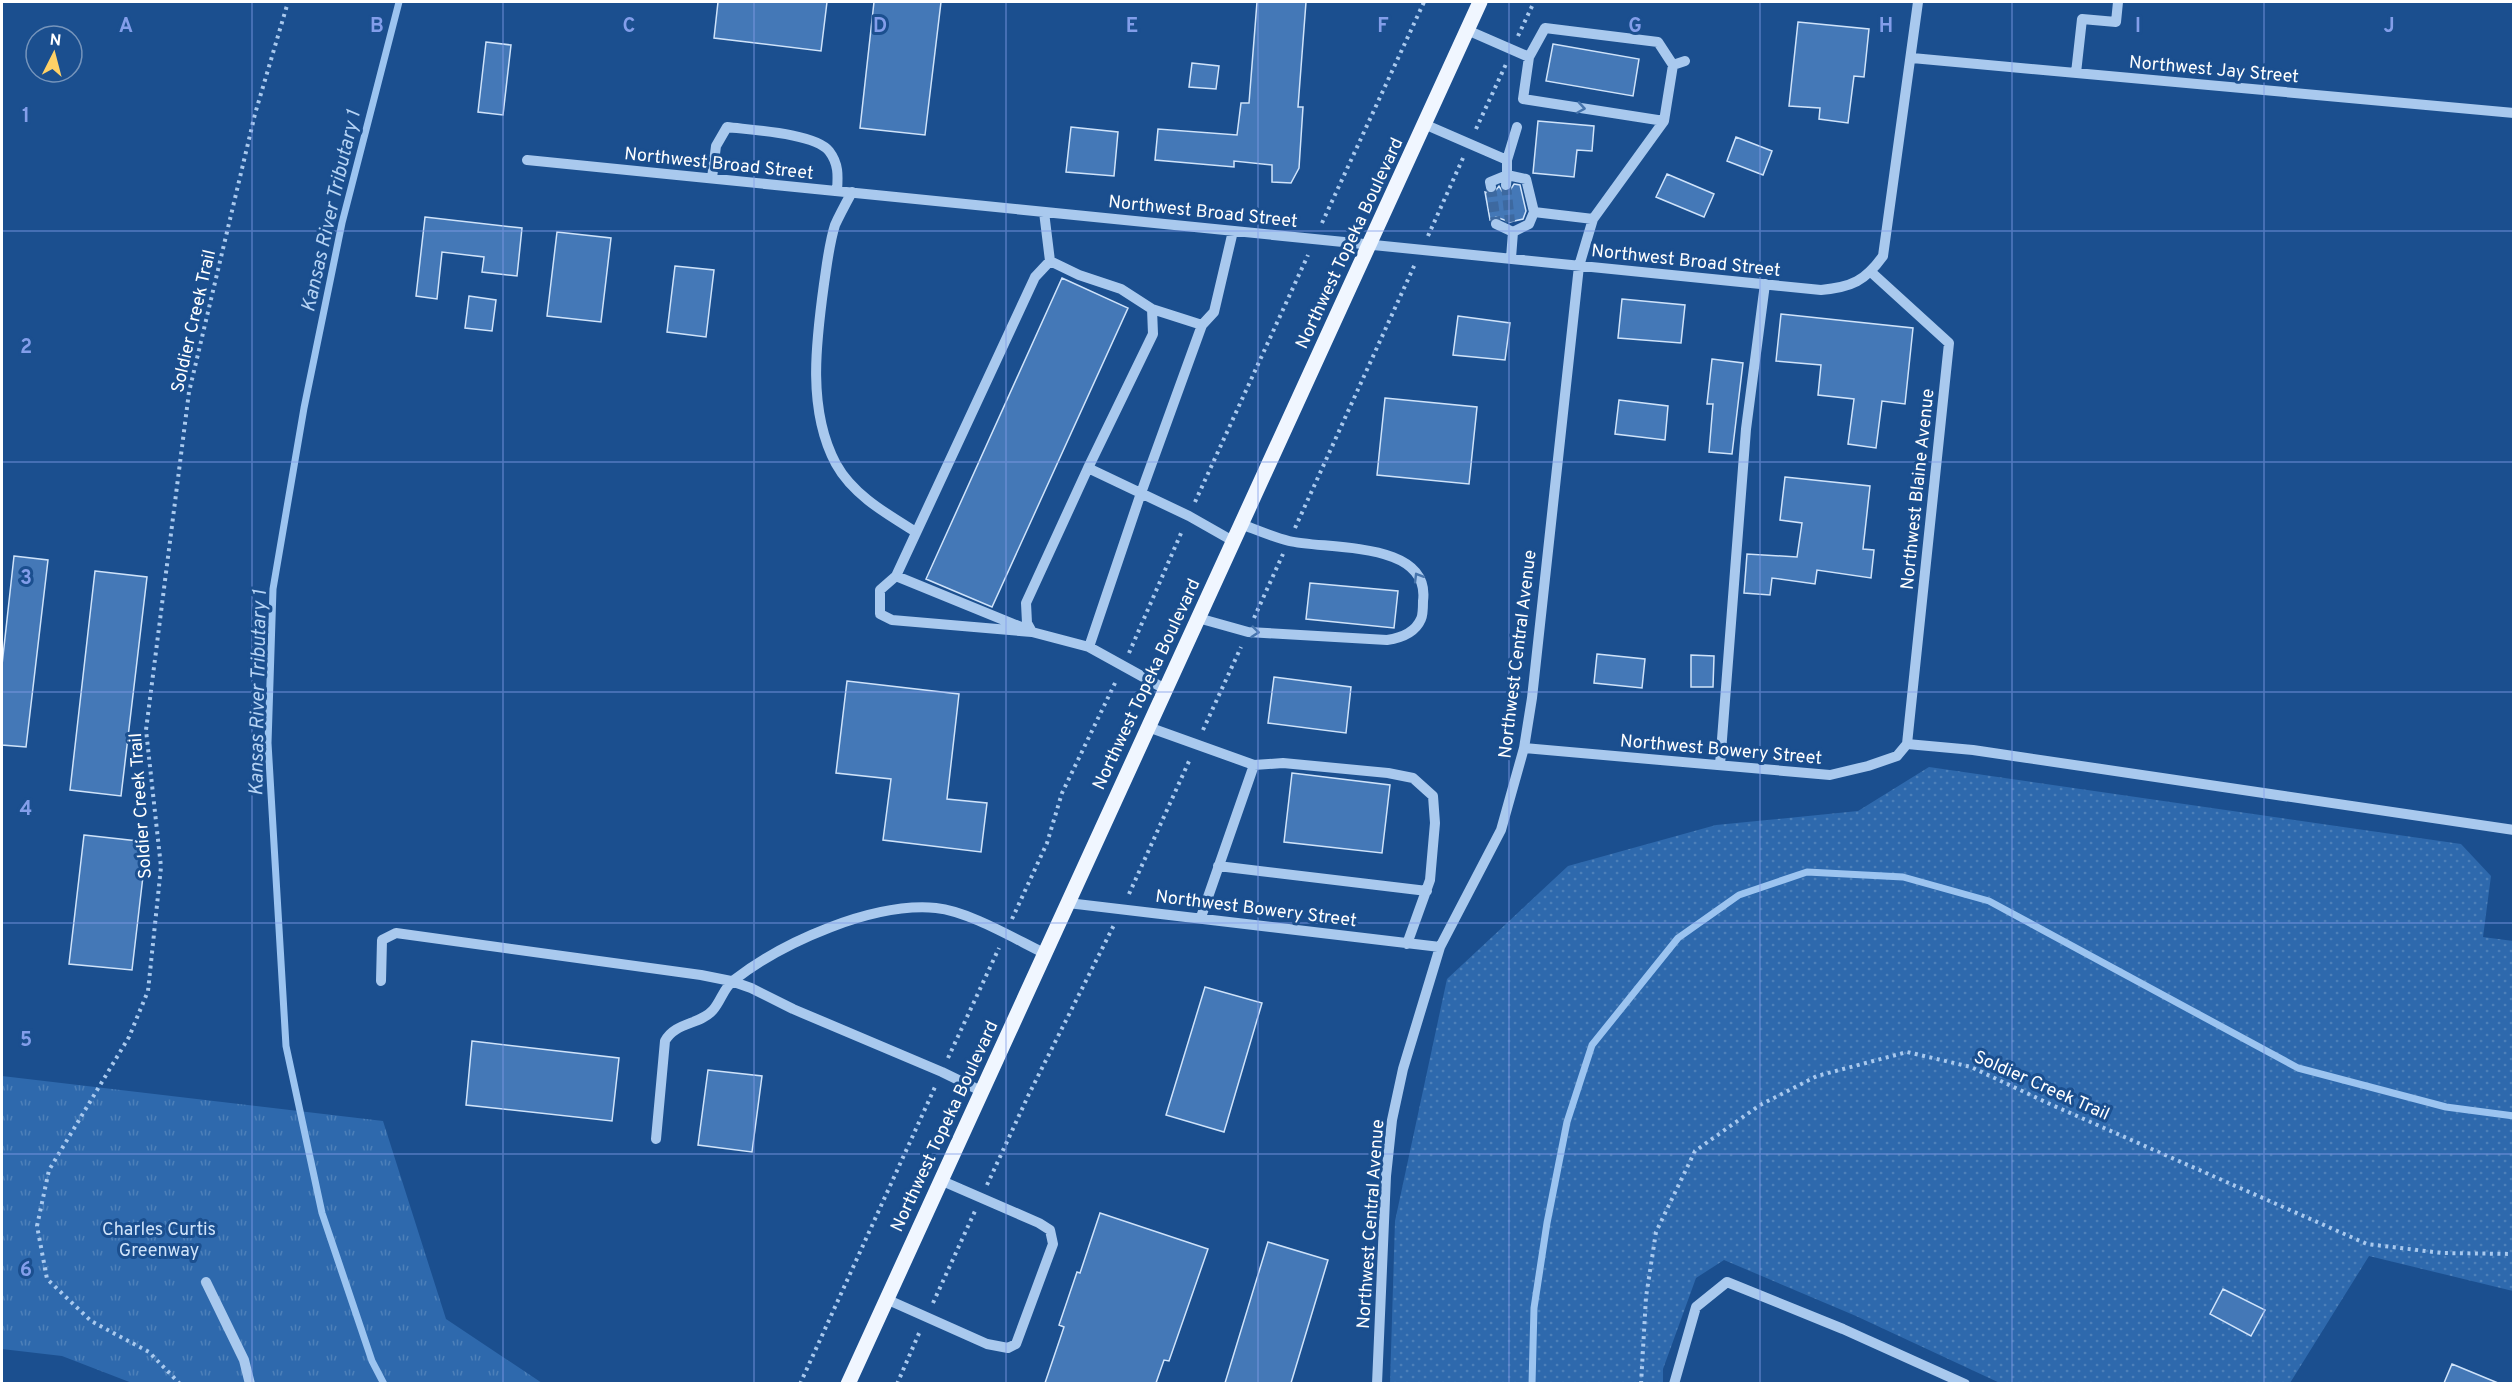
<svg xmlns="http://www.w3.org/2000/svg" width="2515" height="1385" viewBox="0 0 2515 1385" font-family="Overpass,sans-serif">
<defs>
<pattern id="grass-dots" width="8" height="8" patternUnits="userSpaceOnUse" patternTransform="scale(1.5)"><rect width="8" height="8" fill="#2e69ad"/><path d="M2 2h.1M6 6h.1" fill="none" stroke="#4d80b9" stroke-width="1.8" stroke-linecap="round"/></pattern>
<pattern id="park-tufts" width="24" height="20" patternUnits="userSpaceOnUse" patternTransform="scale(1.5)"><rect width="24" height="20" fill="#2e69ad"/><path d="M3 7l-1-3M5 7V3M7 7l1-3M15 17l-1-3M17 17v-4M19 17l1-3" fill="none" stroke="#4d80b9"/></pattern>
</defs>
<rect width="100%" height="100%" fill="#1b4f8f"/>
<path fill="url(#grass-dots)" d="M1929,767L2461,844L2491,876L2483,937L2513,941V1291L2369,1256L2290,1383L2002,1384L1856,1316L1724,1260L1696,1278L1663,1369V1383L1390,1384L1395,1221L1447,979L1568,866L1716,825L1858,811Z"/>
<path fill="url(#park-tufts)" d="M2,1076L383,1121L446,1319L542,1383H132L62,1356L2,1349Z"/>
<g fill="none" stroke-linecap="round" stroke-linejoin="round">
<path stroke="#9cc4f0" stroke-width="7" d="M384,1384L372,1361L322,1213L286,1046L268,743L273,589L304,408L342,223L399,2
M1532,1384L1534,1308L1547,1223L1567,1122L1592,1045L1678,938L1739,895L1807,872L1903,877L1989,901L2298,1068L2446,1107L2514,1116"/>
</g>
<path fill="#4478b7" stroke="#cfe3fa" stroke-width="1.5" d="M718,2H827L821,51L714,38Z
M874,2H941L925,135L860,128Z
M1257,2H1306L1298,107H1303L1299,168L1291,183L1272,182V165L1234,161V167L1155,160L1158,129L1237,135L1241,103H1249Z
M1798,22L1869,29L1864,77L1854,76L1848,123L1819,119L1820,108L1789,106Z
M486,42L511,45L503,115L478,112Z
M1553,44L1639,59L1633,96L1546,81Z
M1192,63L1219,66L1216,89L1189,87Z
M1538,121L1594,126L1592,151L1577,150L1574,177L1533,173Z
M1071,127L1118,132L1114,176L1066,172Z
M1736,137L1772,151L1763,175L1727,161Z
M1667,174L1714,194L1704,217L1656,197Z
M1514,184L1520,185L1526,211L1523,219L1510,222L1496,217L1490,220L1485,192L1493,194L1499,186L1502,191L1509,192Z
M425,217L522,228L517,276L482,272L484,257L442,252L437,299L416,296Z
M557,232L611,238L601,322L547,316Z
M675,266L714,270L706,337L667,332Z
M1062,278L1128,308L992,607L926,579Z
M469,296L496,300L492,331L465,328Z
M1622,299L1685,305L1681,343L1618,338Z
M1781,314L1913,328L1905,404L1882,401L1876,448L1848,444L1854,399L1818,395L1821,365L1776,361Z
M1458,316L1510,323L1505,360L1453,355Z
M1712,359L1743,363L1732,454L1709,452L1713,404H1707Z
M1385,398L1477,407L1469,484L1377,475Z
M1619,400L1668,406L1665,440L1615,434Z
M1785,477L1870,486L1863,549L1874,550L1871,578L1817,570L1815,584L1772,578L1770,595L1744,593L1747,554L1797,557L1802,523L1780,520Z
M14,556L48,560L26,747L2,745V665Z
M95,571L147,577L121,796L70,790Z
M1310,583L1398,591L1394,628L1306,619Z
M1597,654L1645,659L1642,688L1594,683Z
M1691,655L1714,656L1713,687H1691Z
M1274,677L1351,687L1346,733L1268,723Z
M847,681L959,694L947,799L987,803L981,852L883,840L891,779L836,773Z
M1292,773L1390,785L1382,853L1284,842Z
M84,835L147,842L132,970L69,964Z
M1205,987L1262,1003L1224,1132L1166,1115Z
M472,1041L619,1058L612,1121L466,1105Z
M708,1070L762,1076L752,1152L698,1145Z
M1100,1213L1208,1249L1169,1361L1164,1360L1156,1383H1045L1064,1327L1059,1325L1077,1272L1080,1273Z
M1268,1242L1328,1260L1291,1383H1225Z
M2223,1289L2265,1310L2251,1336L2210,1314Z
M2452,1364L2498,1383H2444Z"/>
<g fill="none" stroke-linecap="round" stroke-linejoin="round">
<path stroke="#3d69a0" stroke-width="10" stroke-dasharray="10 5" stroke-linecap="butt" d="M1506,185L1510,222
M1491,187L1496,224"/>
<path stroke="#a9c9ee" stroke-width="4" stroke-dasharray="3 4.5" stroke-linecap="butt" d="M1518,36L1534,2
M1476,129L1507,62
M1322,223L1424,2
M1428,236L1463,158
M1195,502L1308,255
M1295,528L1415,264
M1254,618L1283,554
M1129,653L1182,531
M1203,730L1241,647
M1129,894L1190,759
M1012,919L1047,843L1062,793L1117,679
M948,1058L999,948
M987,1185L1029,1094L1114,925
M933,1303L975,1211
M180,1384L149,1352L91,1321L47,1279L37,1226L49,1170L129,1037L148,991L161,867L146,730L189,392L255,114L288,2
M800,1384L935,1087
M897,1384L920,1331
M1641,1384L1646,1297L1656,1232L1695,1151L1760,1105L1817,1076L1907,1052L1971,1067L2052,1105L2367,1244L2442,1253L2514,1254"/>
<path stroke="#a9c9ee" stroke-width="10" d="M1467,30L1529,57L1545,28L1658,42L1673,65
M1529,57L1523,99L1664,121
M1912,58L2514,113
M2076,73L2082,19L2116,22L2118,2
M1424,124L1507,160V175L1526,179L1534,212L1593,219
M527,160L1821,290C1852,287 1865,281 1883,256L1918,2
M1507,160L1517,127
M712,178L716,146L727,127C750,130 815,133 829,151C839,164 838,176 837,191
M1491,187L1490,182L1507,175L1506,185
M852,192C846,203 840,214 835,225C829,244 827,264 824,284C816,342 807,410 836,464C853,495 887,514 916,532
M1044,212L1050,261L1079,275L1121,289L1152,309L1153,334L1088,468
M1496,224L1513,232
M1511,258L1513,232L1529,224L1534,212
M1871,272L1949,343L1907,744
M1152,309L1202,325L1214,312L1233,231
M896,576L1021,627
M1198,618L1248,632L1387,640C1401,638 1415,633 1421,619C1423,615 1423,607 1423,601C1431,540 1327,550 1289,541C1273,537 1257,530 1241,524
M1032,632L892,620L880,614V590L896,576L1035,277L1050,261
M1089,647L1141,493L1202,325
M1165,689L1089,647L1032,632L1027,623L1026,603L1088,468L1189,516L1233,541
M1148,727L1254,765L1201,917
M1907,744L1973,750L2514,830
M1524,748L1830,775L1868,766L1897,756L1907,744
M1254,765L1283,763L1388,773L1413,778L1433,796L1435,823L1430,880L1407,944
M1720,765L1746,429L1765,284
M1218,866L1427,891
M1068,903L1440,947
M381,981L382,940L396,933L701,975L731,981L751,988L793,1009L942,1072L981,1091
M656,1139L665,1041C675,1022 700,1025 713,1010C721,1001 724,987 734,980C783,942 873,902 936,908C968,911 1015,939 1044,953
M206,1282L244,1360L250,1384
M886,1299L987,1344L1008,1348L1016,1344L1053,1244L1050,1230L1039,1223L940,1180
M1377,1384L1386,1176L1392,1120L1403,1069L1440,947L1501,830L1524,748L1532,698L1579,266L1593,219L1664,121L1673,65L1685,61
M1674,1384L1696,1307L1727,1282L1843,1329L1965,1384"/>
<path stroke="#f0f6ff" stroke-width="15" d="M848,1384L1480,2"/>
</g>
<defs><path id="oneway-chevron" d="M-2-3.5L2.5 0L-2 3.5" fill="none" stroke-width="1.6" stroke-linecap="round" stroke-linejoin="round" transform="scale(1.5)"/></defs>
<g stroke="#4674ac">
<use href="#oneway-chevron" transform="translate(1581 108) rotate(9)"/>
<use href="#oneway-chevron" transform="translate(1418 577) rotate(-121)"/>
<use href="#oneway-chevron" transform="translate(1255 632) rotate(6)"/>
</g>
<path fill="none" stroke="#839eea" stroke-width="1.5" stroke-opacity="0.55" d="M252,2V1384M503,2V1384M754,2V1384M1006,2V1384M1258,2V1384M1509,2V1384M1760,2V1384M2012,2V1384M2264,2V1384M2,231H2514M2,462H2514M2,692H2514M2,923H2514M2,1154H2514"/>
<g text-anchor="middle" stroke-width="6" stroke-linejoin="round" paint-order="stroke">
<g font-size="18" fill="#fff" stroke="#1b4f8f">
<text transform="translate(2214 69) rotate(5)" y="6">Northwest Jay Street</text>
<text transform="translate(719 163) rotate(6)" y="6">Northwest Broad Street</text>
<text transform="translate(1203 211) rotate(6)" y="6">Northwest Broad Street</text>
<text transform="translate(1349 243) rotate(-65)" y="6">Northwest Topeka Boulevard</text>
<text transform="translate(1686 260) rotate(6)" y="6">Northwest Broad Street</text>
<text transform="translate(193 321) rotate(-77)" y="6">Soldier Creek Trail</text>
<text transform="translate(1917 489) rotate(-84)" y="6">Northwest Blaine Avenue</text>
<text transform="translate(1517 654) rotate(-83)" y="6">Northwest Central Avenue</text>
<text transform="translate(1146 684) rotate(-65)" y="6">Northwest Topeka Boulevard</text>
<text transform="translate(1721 749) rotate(5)" y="6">Northwest Bowery Street</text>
<text transform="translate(140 806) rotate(-94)" y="6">Soldier Creek Trail</text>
<text transform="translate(1256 908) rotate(7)" y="6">Northwest Bowery Street</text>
<text transform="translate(2042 1085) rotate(24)" y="6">Soldier Creek Trail</text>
<text transform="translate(944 1126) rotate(-65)" y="6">Northwest Topeka Boulevard</text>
<text transform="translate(1370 1224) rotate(-86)" y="6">Northwest Central Avenue</text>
</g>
<g font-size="18" fill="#cfe3fa" stroke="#1b4f8f">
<text x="159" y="1235">Charles Curtis<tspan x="159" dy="21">Greenway</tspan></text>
</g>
<g font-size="20" font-style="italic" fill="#b5d3f5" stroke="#1b4f8f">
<text transform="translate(330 211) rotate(-77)" y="7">Kansas River Tributary 1</text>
<text transform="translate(257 693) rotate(-89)" y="7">Kansas River Tributary 1</text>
</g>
</g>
<g font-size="20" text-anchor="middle" font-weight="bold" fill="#839eea" stroke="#1b4f8f" stroke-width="6" stroke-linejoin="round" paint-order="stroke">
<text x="126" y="32">A</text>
<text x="377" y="32">B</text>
<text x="629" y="32">C</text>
<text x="880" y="32">D</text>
<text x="1132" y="32">E</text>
<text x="1383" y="32">F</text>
<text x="1635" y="32">G</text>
<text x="1886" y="32">H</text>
<text x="2138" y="32">I</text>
<text x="2389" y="32">J</text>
<text x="26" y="122">1</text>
<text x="26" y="353">2</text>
<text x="26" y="584">3</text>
<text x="26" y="815">4</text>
<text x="26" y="1046">5</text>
<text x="26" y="1276">6</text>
</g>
<rect width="2515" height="1385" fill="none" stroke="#ffffff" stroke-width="6"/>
<g transform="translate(54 54) rotate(6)"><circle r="28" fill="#1b4f8f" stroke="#7695bc" stroke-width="1.5"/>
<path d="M0-4.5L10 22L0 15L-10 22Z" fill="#ffd166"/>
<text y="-9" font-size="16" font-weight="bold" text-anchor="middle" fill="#ffffff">N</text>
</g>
</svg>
